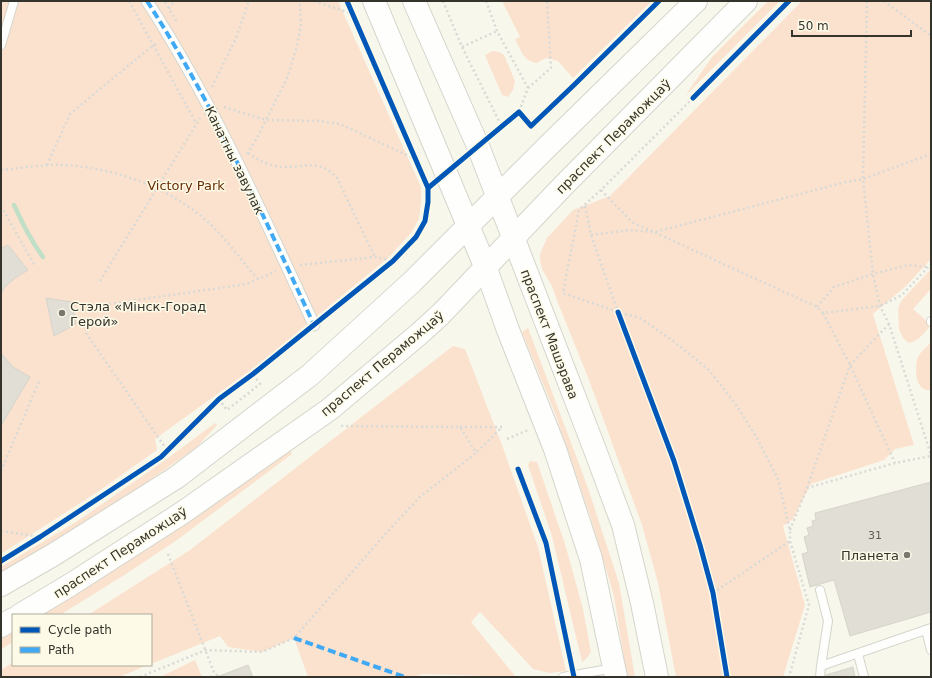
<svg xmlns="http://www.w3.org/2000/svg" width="932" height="678" viewBox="0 0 932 678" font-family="'DejaVu Sans',sans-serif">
<rect width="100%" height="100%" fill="#f8f7ec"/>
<path fill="#fbe2ce" d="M1,1H338L421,187V202L419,219L411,233L388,258L256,366L155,439L157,450L99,491L1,554Z
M502,1H652L573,78L558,61L546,58L537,63C523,61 521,50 515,39L520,37Z
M768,1H780L685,96L712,57Z
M802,1H931V259L906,286L873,314L914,445L895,449L884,460L811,484L793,519L783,526L805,605L783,677H676L658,583L642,525L589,380L558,303L552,286L542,269L540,260V254L547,238L573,210L610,196Z
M492,51L499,52L504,55L515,81L513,90L508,97L502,95L485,55Z
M931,269V289L913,309L931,325C925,332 919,341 909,343L903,338L899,329L898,309L901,301Z
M528,328L588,488L619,583L635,677H627L614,596L591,519L555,413L522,332Z
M931,342V390C915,392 914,368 918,357C920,352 927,347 931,342Z
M453,346L465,349L502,445L538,547L566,671L550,673L533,669L480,612L471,622L516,677L424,674L412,677H308L294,638L262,652L228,647L220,636L151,664V615H88L190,550Z
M215,423L217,425L196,448L80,528L1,577V567L76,522L164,461Z
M290,450L292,454L177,540L126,574L60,615H35L124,562Z
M530,461L537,462L565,544L583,609L591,652L587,658L582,662L552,536L528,465Z
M13,628V642L1,649V635Z
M195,660L202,677H160Z
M13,662V665H148L119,677H1V670Z"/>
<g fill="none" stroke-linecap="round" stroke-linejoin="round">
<path stroke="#c1dfc6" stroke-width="4.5" d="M14,205C23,224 31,241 43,257"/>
</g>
<path fill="#e1ded6" stroke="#d7d4cc" d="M8,245L28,270L15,278L4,288L1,294V246L2,248Z
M46,298L72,302L76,324L54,336Z
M1,353L13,367L30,377L1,426Z
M931,482V612L850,636L834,580L810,587L802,554L808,552L804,537L809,535L807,528L813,526L812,521L816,520L815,513Z
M248,665L253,677H217Z
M853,667L855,677H827L826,675Z"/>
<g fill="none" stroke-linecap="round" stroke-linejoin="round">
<g stroke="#d5d5cc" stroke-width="10">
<path id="service" d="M1,45L14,1
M931,322V321
M820,590L828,621L821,666
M926,630L931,650
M858,654L864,677
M563,677L614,668
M820,677L821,666L931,628"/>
</g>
<g stroke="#d5d5cc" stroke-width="13">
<path id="pedestrian" d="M147,1C213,103 263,215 314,325"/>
</g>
<g stroke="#d5d5cc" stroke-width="24">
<path id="primary" d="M374,1L485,266L508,330L555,449L591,559L616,677
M414,1L478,146L595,450L623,525L642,603L657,677
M1,585L53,555L177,477L310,375L412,282L546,148L696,1
M20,615L70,585L182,513L330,409L419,334L441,314L563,186L746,1
M1,626L13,619"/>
</g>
<path stroke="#d9d9d6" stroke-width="2.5" stroke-dasharray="2 3" stroke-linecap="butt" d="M129,1L196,123
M314,1L353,14
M443,1L462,47L502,127
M486,1L497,31L528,88L519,112
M867,1L863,179L873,274L880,306L889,324L931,455
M884,1L931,36
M165,2L177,22
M169,9L174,1
M462,47L497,31
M212,87L236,38L249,1
M528,88L551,68L547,1
M693,98L601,190L579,210L563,293L618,312L640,318L672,340L709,370L737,406L758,440L778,479L790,531V541L809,605L789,677
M224,107L266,120L321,121L340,124L415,159
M493,134L519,112L531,126L574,85
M248,153C259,161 271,167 285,167C308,167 319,159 337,178L375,257
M247,154L257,138L288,76L296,49L301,26L300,1
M47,165L70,114L140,56L154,45L159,43
M1,170C22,168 44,164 65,165C118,168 179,191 216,230C231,245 243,263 258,279
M601,190L632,222L817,307L823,313L880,306L902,295L931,264
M1,206L35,266
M585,206L591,235L618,312L674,461L700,545L713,593L727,677
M591,235L630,230L655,232L846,182L863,179L931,154
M300,265L375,257L393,261
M100,281L200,118
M109,304L247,284L276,271
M817,307L834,287L873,274L908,265L927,267
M823,313L850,365L895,463
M86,333L167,450
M219,399L227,410L260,384L253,374
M460,427H502L476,453
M507,439L528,430
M1,471L39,381
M807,488L850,365L889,324
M790,530L807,488L895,463L931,456
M1,531L40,537
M168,554L215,675
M713,593L790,541
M140,677L206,650L262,652L294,638L388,531L420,497L476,453L460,427L341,426
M211,677L219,674V676"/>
<use href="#service" stroke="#fefefc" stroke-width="8"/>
<use href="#pedestrian" stroke="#fefefc" stroke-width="11"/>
<use href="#primary" stroke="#fefefc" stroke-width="22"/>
<path stroke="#3fa9f5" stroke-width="4" stroke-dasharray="8 4" stroke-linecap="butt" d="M147,1C213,103 263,215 314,325
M294,638L405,677"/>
<g stroke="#fdfbe7" stroke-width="8">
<path id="cycleway" d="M693,98L789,1
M428,188L519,112L531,126L574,85L659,1
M618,312L674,461L700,545L713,593L727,677
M518,469L546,543L574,677
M1,561L40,537L161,457L219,399L253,374L393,261L416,237L425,221L428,202V188L347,1"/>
</g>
<use href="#cycleway" stroke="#0057b8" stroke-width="5"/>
</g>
<g fill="#79786f" stroke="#fdfbe7" stroke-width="1.5">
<circle cx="62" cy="313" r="4"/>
<circle cx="907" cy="555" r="4"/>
</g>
<g text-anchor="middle" stroke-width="3" stroke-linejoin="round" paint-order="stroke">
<g font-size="11" fill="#605f57">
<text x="875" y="539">31</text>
</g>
<g font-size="13" fill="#34332c" stroke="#fdfbe7">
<text transform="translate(613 136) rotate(-45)" y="5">праспект Пераможцаў</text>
<text transform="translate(235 160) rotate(64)" y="5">Канатны завулак</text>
<text transform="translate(550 334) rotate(69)" y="5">праспект Машэрава</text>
<text transform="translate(382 363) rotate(-40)" y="5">праспект Пераможцаў</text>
<text transform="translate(120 552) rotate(-33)" y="5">праспект Пераможцаў</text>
</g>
<g font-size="13" fill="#683006" stroke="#fdfbe7">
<text x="186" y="190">Victory Park</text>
</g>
<g font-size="13" fill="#34332c" stroke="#fdfbe7" text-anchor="start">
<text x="70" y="311">Стэла «Мінск-Горад<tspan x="70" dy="15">Герой»</tspan></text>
<text x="899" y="560" text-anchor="end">Планета</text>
</g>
</g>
<rect width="932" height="678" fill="none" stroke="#34332c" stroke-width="4"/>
<rect x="12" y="614" width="140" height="52" fill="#fdfbe7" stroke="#adab9c"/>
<rect x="20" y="627" width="20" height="6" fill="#0057b8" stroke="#adab9c"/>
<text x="48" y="634" font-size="12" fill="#34332c">Cycle path</text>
<rect x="20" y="647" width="20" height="6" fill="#3fa9f5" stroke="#adab9c"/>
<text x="48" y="654" font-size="12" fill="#34332c">Path</text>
<path d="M792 30v6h119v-6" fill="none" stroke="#34332c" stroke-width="2"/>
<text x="798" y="30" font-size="12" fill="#34332c" stroke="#fdfbe7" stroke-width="3" paint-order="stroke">50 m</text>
</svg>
